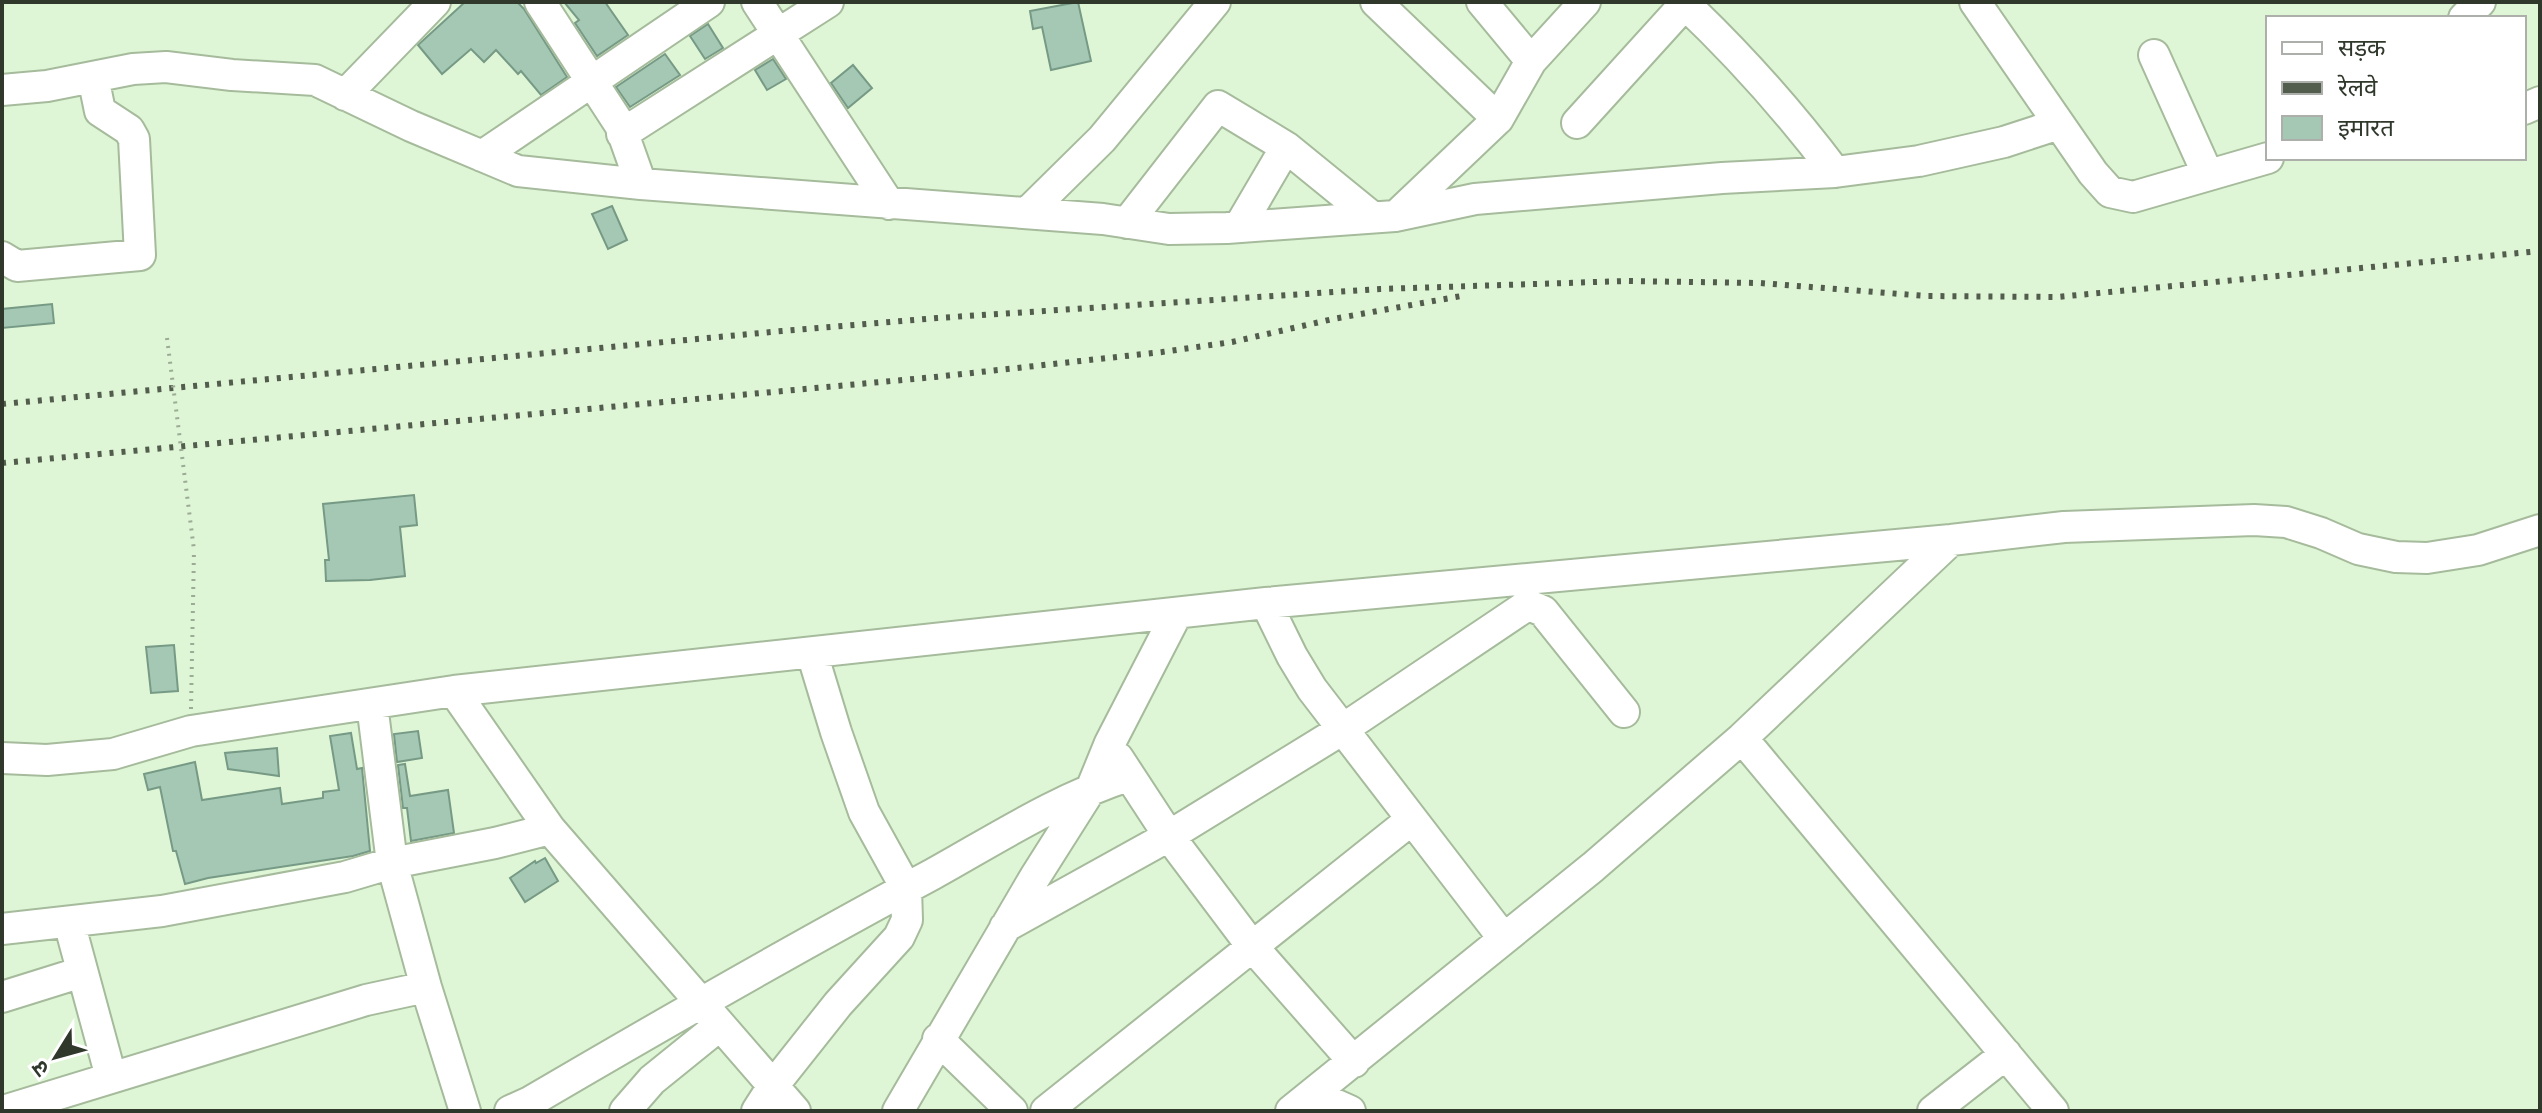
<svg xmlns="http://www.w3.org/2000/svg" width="2542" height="1113" viewBox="0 0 2542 1113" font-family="Quicksand,'Noto Sans Devanagari',sans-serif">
<rect width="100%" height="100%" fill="#dff6d6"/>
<path fill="#a4c8b3" stroke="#769a85" stroke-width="2" d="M465,2H517L524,9L567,77L541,95L521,71L518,74L496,50L484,62L471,49L442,74L418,45Z
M564,2H605L628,35L597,56L575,23L579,20Z
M1078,2L1091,61L1051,70L1042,27L1033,29L1030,11Z
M708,24L723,48L705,59L690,36Z
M665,54L680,75L630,107L616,87Z
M773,59L786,79L767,90L755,70Z
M853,65L872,88L848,108L831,83Z
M612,206L627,240L608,249L592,214Z
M52,304L54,323L2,328V309Z
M414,495L417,525L400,527L405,576L370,580L326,581L325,560H329L323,504Z
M174,645L178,691L151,693L146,647Z
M418,731L422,758L397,762L394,734Z
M351,733L357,769L362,768L370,851L353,856L208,878L185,884L176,851H173L160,787L148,790L144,774L195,762L202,800L280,788L282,804L323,798V792L339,790L330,736Z
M277,748L279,776L228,769L225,753Z
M405,764L410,796L448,790L454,833L411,841L407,808H403L398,765Z
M545,858L558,881L525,902L510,878L535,861L536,863Z"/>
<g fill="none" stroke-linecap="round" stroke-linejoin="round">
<g stroke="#a5bb9c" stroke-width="34">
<path id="minor" d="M540,2L620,125L641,184L1103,219L1169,229L1227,228L1395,216L1475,199L1722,178L1835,172L1919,161L2004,142L2059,124
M757,2L889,204
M1376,2L1498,119
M1482,2L1531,61
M1683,2C1738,54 1789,111 1835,172
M1975,2L2093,173L2110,192L2133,197L2268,158
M2464,18L2480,2
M2154,55L2208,175
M2,90L47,86L133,69L166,67L232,75L315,80L411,126L518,171L641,184
M345,95L435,2
M2524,109L2540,102
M1577,123L1685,4
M622,134L828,2
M1286,147L1372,217
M482,156L709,2
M1027,213L1102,139L1215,2
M1397,215L1498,119L1531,61L1585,2
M1127,223L1218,106L1286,147L1239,227
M2,257L17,266L140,255L134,139L129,130L100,111L93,77
M1266,603L1292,656L1312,689L1504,939
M454,691L550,829L795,1111
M372,704L392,863L426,987L465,1111
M1742,738L2053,1111
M2,758L47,760L113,754L191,731L454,691L1266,603L1951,540L2064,527L2254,520L2286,522L2321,533L2358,549L2396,557L2427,558L2478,550L2540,530
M1118,758L1169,836L1251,945L1354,1062
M69,922L111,1077
M1005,927L1169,836L1343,729L1523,608L1531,606L1543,611L1624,712
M2,929L162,911L345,877L392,863L495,843L550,829
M2,997L82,972
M938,1039L1012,1111
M1314,1095L1350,1111
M3,1111L366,1000L426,987
M510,1111L530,1102C663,1024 797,947 933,874C996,839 1059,798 1128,776
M625,1111L652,1080L720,1025
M757,1111L773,1086L838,1004L899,937L907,920L906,888L864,812L836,732L812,653
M898,1111L1035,877L1092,787L1110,743L1177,613
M1046,1111L1411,820
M1291,1111L1593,867L1742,738L1951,540
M1933,1111L2006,1054"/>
</g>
<path stroke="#9bac94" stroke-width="4" stroke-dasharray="2 6" stroke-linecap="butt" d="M191,709L194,550"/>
<use href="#minor" stroke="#fff" stroke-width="30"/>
<path stroke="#525d4d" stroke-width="6" stroke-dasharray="4 8" stroke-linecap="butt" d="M2,404L782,331L937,318L1380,289L1627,281L1760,283L1926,296L2057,297L2540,251
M2,463L935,377L1162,352L1232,342L1333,319L1467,295"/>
<path stroke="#9bac94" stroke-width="4" stroke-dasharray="2 6" stroke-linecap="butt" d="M167,338L194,550"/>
</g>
<rect width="2542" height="1113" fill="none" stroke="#2f382b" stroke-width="8"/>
<rect x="2266" y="16" width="260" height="144" fill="#ffffff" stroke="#acafaa" stroke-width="2"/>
<rect x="2282" y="42" width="40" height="12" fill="#ffffff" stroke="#acafaa" stroke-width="2"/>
<text x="2338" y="56" font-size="24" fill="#2f382b">सड़क</text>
<rect x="2282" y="82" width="40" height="12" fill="#525d4d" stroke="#acafaa" stroke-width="2"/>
<text x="2338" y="96" font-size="24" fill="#2f382b">रेलवे</text>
<rect x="2282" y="116" width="40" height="24" fill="#a4c8b3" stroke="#acafaa" stroke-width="2"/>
<text x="2338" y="136" font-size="24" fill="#2f382b">इमारत</text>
<g transform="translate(56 1057) rotate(233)" stroke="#ffffff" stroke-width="6" paint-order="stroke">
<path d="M0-6L14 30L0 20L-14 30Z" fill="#2f382b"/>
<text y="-12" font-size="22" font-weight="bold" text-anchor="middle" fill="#2f382b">उ</text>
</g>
</svg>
